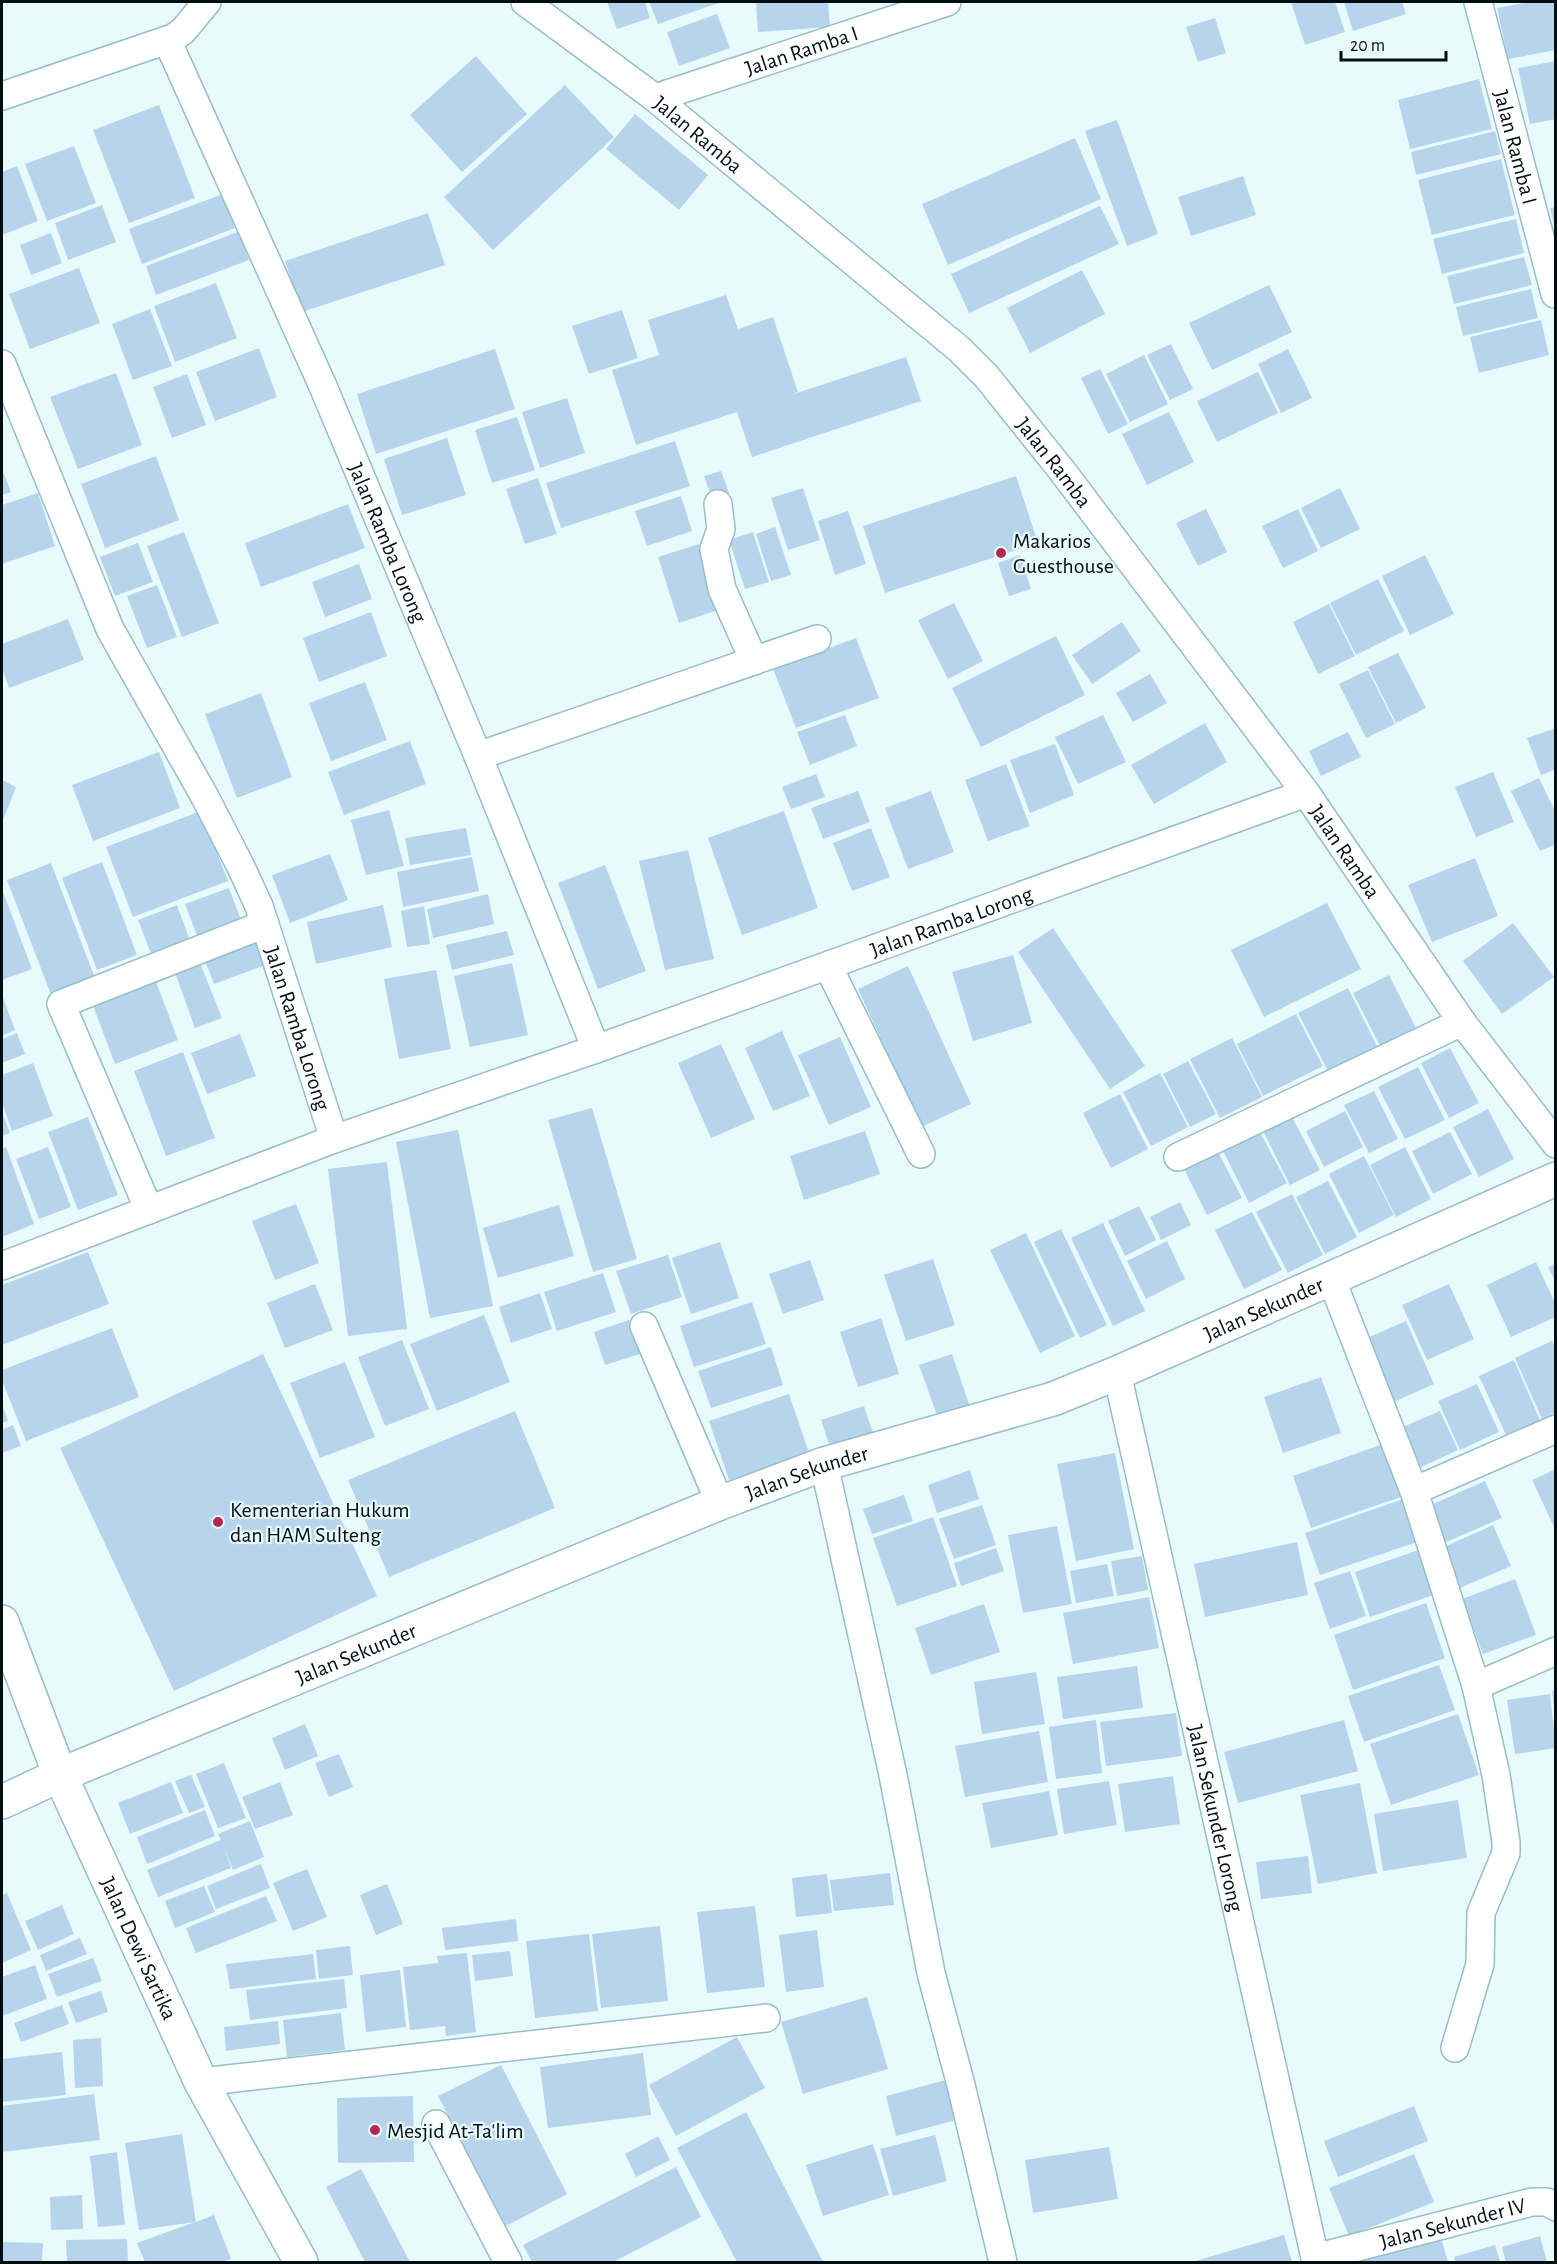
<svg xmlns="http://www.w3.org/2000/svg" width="1557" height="2264" viewBox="0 0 1557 2264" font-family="'Alegreya Sans',sans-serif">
<rect width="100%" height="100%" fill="#e9fafd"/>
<path fill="#b6d4eb" d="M607,2H645L650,18L617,29Z
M649,2H721L658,24Z
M756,2H828L830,27L758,32Z
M1291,2H1335L1345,32L1305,45Z
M1344,2H1402L1406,14L1353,31Z
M1528,2H1556V50L1508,59L1497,8Z
M717,14L730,48L679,66L667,32Z
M1215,18L1226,53L1198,62L1186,27Z
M476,56L527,114L462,172L410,115Z
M1556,61V119L1530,124L1518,68Z
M1479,79L1492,129L1410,149L1398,100Z
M565,85L614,137L493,250L444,197Z
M159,105L195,198L129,223L93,130Z
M635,114L708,175L679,210L606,149Z
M1117,120L1158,234L1127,246L1085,131Z
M1495,131L1501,154L1416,175L1411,152Z
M1075,138L1101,199L948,265L922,204Z
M74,146L96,203L47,221L25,164Z
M1501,159L1515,215L1432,235L1418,180Z
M17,166L38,221L2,235V172Z
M1243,176L1256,215L1191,236L1178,197Z
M223,194L235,228L142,264L129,229Z
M102,205L116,242L68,260L55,223Z
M1100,206L1119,244L969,313L951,274Z
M1556,207V226L1555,227L1550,208Z
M428,213L445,265L302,312L285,261Z
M1516,219L1524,253L1442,274L1433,239Z
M238,232L249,260L156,295L146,266Z
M51,233L62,263L31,275L20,245Z
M1524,257L1532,285L1454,304L1447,276Z
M79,268L100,323L30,349L9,294Z
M1082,270L1105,314L1030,353L1007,308Z
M216,283L237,338L175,362L154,306Z
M1269,285L1292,332L1212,370L1189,323Z
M1531,289L1538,318L1463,336L1456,307Z
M726,295L738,329L773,317L798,392L788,396L906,357L921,401L752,457L737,412L636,445L612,370L659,355L648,320Z
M150,309L172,366L133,380L112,324Z
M622,310L638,358L589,374L572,326Z
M1541,320L1549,355L1479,373L1470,337Z
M1171,344L1193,389L1170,400L1147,355Z
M259,348L277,397L215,421L196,372Z
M495,349L515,409L376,454L357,394Z
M1288,349L1312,398L1281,413L1258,364Z
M1144,355L1168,404L1130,422L1106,374Z
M1100,369L1128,424L1108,434L1081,378Z
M1258,372L1278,413L1217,442L1197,401Z
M116,373L142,445L78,469L50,397Z
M187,374L206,425L172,438L153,387Z
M567,398L585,453L540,468L522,412Z
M1169,412L1194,462L1147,485L1122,434Z
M517,417L535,470L492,483L475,430Z
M447,438L466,495L402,515L384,459Z
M675,441L690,486L561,528L546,483Z
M156,456L179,520L105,548L81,484Z
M2,469L11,492L2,495Z
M721,471L729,493L712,499L704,476Z
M1016,476L1038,543L885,593L863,526Z
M538,478L557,534L525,544L506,489Z
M803,488L820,540L788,550L771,498Z
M1340,488L1360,529L1321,548L1301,508Z
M38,493L55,546L2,564V505Z
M681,496L692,531L647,546L635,511Z
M348,504L365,548L261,587L245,543Z
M1206,509L1227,552L1198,566L1176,523Z
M1298,509L1318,551L1283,568L1262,526Z
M848,511L866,564L835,575L818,521Z
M775,527L791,575L771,581L756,534Z
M184,532L219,623L182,637L147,546Z
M753,532L769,582L745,589L729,540Z
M138,543L153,582L115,596L100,557Z
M699,544L721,609L679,623L658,557Z
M1020,555L1031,589L1009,596L998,563Z
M1425,555L1454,614L1410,635L1382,576Z
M359,564L372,599L325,617L312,582Z
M1378,579L1404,631L1356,655L1330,603Z
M157,585L177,637L147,648L127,596Z
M954,603L983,661L948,679L918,620Z
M1329,604L1355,656L1318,674L1293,622Z
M371,612L387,656L319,682L303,638Z
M68,619L84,660L9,688L2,668V644Z
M1122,622L1141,651L1092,684L1072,655Z
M1056,636L1085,695L981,747L952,688Z
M856,638L879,698L796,728L773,669Z
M1398,653L1426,708L1396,723L1368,667Z
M1368,670L1395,724L1366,738L1339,684Z
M1150,674L1167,703L1133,722L1116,693Z
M365,682L387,740L331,761L309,703Z
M261,693L292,777L237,798L205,714Z
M845,715L857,746L810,765L797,732Z
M1103,715L1126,762L1078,784L1055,737Z
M1205,723L1227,762L1154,804L1131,765Z
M1556,728V769L1541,775L1527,738Z
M1348,732L1361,757L1321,776L1309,751Z
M410,741L426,784L344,815L328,772Z
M1055,744L1074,795L1030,813L1010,760Z
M159,752L180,808L93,841L72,785Z
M1006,764L1030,826L988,841L965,780Z
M1493,772L1514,822L1476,837L1455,787Z
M816,774L825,797L791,809L782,787Z
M1539,778L1556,813V844L1540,851L1511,791Z
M2,780L16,787L2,823Z
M858,791L870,822L823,839L811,808Z
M931,791L954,852L908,869L885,808Z
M389,810L404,866L366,875L351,820Z
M201,811L228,881L133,917L106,847Z
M784,811L818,908L742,935L708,838Z
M466,828L471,855L410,865L405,838Z
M871,828L890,877L852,891L833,843Z
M688,850L714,959L665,970L639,861Z
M330,854L348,900L290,923L272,875Z
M472,857L479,891L403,907L397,872Z
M1475,858L1498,916L1432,942L1408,885Z
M102,862L137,955L97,970L62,878Z
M51,863L97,983L53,1000L7,880Z
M605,865L646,971L598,989L558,883Z
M229,888L243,925L199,941L185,904Z
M2,889L32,969L2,980Z
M488,894L494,924L433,938L427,909Z
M1327,903L1361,969L1264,1017L1231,950Z
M177,905L193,949L155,964L138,920Z
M383,905L392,947L316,964L307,922Z
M424,906L430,944L407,947L401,911Z
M1513,923L1554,977L1502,1014L1463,961Z
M1053,928L1145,1066L1110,1089L1018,952Z
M507,931L514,955L452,970L446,945Z
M257,936L268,964L214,984L203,956Z
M1013,955L1032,1023L973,1041L952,972Z
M199,960L222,1018L195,1028L174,970Z
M512,963L528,1035L470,1047L454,976Z
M908,966L971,1104L921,1127L858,989Z
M436,970L451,1049L399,1059L384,979Z
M1389,975L1416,1028L1380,1046L1353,993Z
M155,979L178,1040L115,1064L92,1003Z
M1348,988L1377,1046L1328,1071L1298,1013Z
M2,995L15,1030L2,1036Z
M1296,1014L1323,1066L1263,1096L1237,1044Z
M782,1031L810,1096L773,1111L745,1048Z
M17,1033L25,1054L2,1063V1039Z
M240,1034L256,1076L207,1094L191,1053Z
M840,1037L871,1107L829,1125L798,1055Z
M1232,1038L1262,1097L1220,1118L1190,1059Z
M721,1044L755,1119L711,1138L678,1063Z
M1450,1048L1479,1103L1449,1118L1421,1063Z
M183,1052L215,1138L166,1156L134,1071Z
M1188,1061L1216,1114L1190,1127L1163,1074Z
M33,1063L53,1116L12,1131L2,1103V1075Z
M1418,1067L1445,1120L1405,1139L1378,1087Z
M1160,1073L1188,1127L1151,1146L1123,1092Z
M1374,1091L1398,1139L1369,1153L1344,1105Z
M1120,1094L1148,1149L1111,1168L1083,1113Z
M592,1108L637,1259L593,1272L548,1120Z
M1488,1109L1514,1159L1479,1177L1453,1127Z
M1345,1111L1363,1147L1324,1167L1306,1131Z
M2,1112L10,1133L2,1136Z
M1291,1115L1320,1170L1290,1185L1262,1129Z
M88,1117L118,1195L78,1210L48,1132Z
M458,1130L493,1306L430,1318L396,1142Z
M865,1131L880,1174L804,1200L790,1156Z
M1260,1132L1287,1183L1249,1203L1223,1151Z
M1450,1132L1472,1174L1433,1194L1412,1151Z
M6,1147L34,1224L2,1237V1149Z
M48,1147L71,1207L39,1219L16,1159Z
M1405,1147L1431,1199L1396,1217L1370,1165Z
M1217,1150L1242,1198L1207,1215L1183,1167Z
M1364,1156L1394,1215L1359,1233L1329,1174Z
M387,1162L407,1329L348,1336L328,1169Z
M1328,1181L1357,1237L1325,1254L1296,1197Z
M1292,1194L1323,1255L1288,1273L1256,1212Z
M1180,1202L1191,1225L1161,1240L1150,1217Z
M296,1204L319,1263L275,1280L252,1221Z
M559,1205L574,1256L498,1278L483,1228Z
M1139,1206L1156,1240L1125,1256L1108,1221Z
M1252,1212L1282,1270L1244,1289L1215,1230Z
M1103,1223L1145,1311L1113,1326L1071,1238Z
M1061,1229L1107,1325L1080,1338L1034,1242Z
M1026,1233L1075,1336L1040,1353L990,1250Z
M1167,1241L1185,1279L1146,1299L1127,1261Z
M720,1242L739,1298L691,1314L672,1258Z
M88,1252L109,1304L2,1345V1285Z
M668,1255L682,1297L631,1314L616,1271Z
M933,1259L955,1325L906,1341L884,1275Z
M810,1260L824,1300L783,1314L769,1274Z
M1536,1262L1556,1305V1317L1511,1337L1487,1285Z
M1556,1264V1283L1548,1267Z
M603,1273L616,1312L557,1331L544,1292Z
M315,1284L333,1330L285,1348L267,1303Z
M1449,1284L1474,1339L1427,1360L1402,1305Z
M540,1293L552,1329L511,1343L499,1307Z
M752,1302L766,1344L694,1367L680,1326Z
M484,1315L510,1382L437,1411L410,1344Z
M881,1318L899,1374L858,1387L840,1332Z
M629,1320L640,1354L605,1365L594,1332Z
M1406,1321L1434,1384L1389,1404L1360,1341Z
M112,1328L139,1397L26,1441L2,1380V1370Z
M402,1340L429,1409L385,1426L358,1357Z
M1552,1341L1556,1349V1412L1542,1419L1515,1358Z
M771,1347L783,1385L711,1408L698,1371Z
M263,1354L377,1596L174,1691L60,1448Z
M952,1354L970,1407L938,1418L919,1365Z
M1514,1360L1540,1420L1506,1435L1479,1376Z
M345,1362L375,1437L320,1458L290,1383Z
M1321,1377L1341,1433L1283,1453L1264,1397Z
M1477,1384L1499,1432L1460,1450L1438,1401Z
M789,1394L809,1453L729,1480L709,1421Z
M2,1404L8,1421L2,1423Z
M864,1406L875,1439L832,1453L821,1420Z
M515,1411L555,1508L389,1577L348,1480Z
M1440,1411L1458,1450L1421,1467L1403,1427Z
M13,1425L21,1446L2,1453V1430Z
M1383,1444L1401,1497L1311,1528L1293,1476Z
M1115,1453L1134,1549L1076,1561L1057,1464Z
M1556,1469V1531L1532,1480Z
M970,1470L979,1499L937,1513L928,1485Z
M1485,1481L1502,1518L1439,1545L1422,1509Z
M904,1495L913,1521L872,1534L863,1509Z
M1406,1498L1420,1541L1320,1575L1305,1533Z
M982,1505L996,1545L954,1559L939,1519Z
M933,1517L957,1586L897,1606L873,1538Z
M1493,1525L1511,1566L1460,1588L1442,1548Z
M1057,1526L1072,1604L1023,1613L1008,1535Z
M1297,1542L1308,1595L1205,1617L1194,1564Z
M996,1548L1004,1571L961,1586L954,1563Z
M1424,1548L1439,1593L1370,1617L1355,1572Z
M1142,1556L1148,1590L1117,1596L1111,1561Z
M1107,1564L1114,1596L1076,1603L1070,1571Z
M1350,1571L1366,1616L1330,1629L1314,1583Z
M1515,1579L1536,1635L1483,1654L1462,1599Z
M1149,1597L1159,1648L1073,1664L1063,1613Z
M1426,1603L1445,1658L1353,1690L1334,1635Z
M984,1604L1000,1652L931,1675L915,1628Z
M1439,1665L1455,1710L1364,1742L1348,1696Z
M1137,1666L1143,1708L1063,1719L1057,1677Z
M1036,1672L1045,1724L982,1734L974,1682Z
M1552,1691H1556V1707H1554Z
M1550,1694L1556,1748L1515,1754L1507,1700Z
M1176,1713L1182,1756L1106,1766L1100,1722Z
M1458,1714L1479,1775L1391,1805L1370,1744Z
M1096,1720L1102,1773L1056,1779L1049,1727Z
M1344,1720L1358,1771L1238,1803L1224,1752Z
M305,1724L318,1756L285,1770L272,1738Z
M1039,1731L1048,1782L965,1797L955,1746Z
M339,1754L353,1787L329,1797L315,1763Z
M224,1763L246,1818L218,1828L196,1774Z
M191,1775L205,1807L189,1813L175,1781Z
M1173,1776L1180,1824L1125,1832L1118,1784Z
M1109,1781L1117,1825L1064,1834L1057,1789Z
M171,1782L183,1813L130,1834L118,1803Z
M280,1782L293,1815L255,1829L242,1797Z
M1360,1783L1377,1873L1318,1884L1300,1795Z
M1049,1791L1058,1835L991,1848L982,1803Z
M1458,1800L1467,1858L1383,1871L1374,1814Z
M205,1810L215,1836L147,1864L137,1837Z
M250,1821L264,1857L233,1870L224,1848L231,1868L158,1897L147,1870L221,1840L218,1834Z
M1308,1856L1312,1893L1261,1899L1256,1862Z
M261,1864L270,1888L216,1909L207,1886Z
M307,1869L327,1917L293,1931L273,1883Z
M890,1873L894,1905L834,1911L830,1880Z
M827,1874L832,1913L796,1917L792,1878Z
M387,1884L403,1924L376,1935L360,1895Z
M204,1886L215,1912L175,1928L165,1901Z
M7,1893L31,1950L2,1963V1895Z
M266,1896L277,1921L196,1953L186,1928Z
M62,1905L74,1934L38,1950L25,1921Z
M755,1906L765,1987L707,1993L697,1912Z
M516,1919L518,1941L445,1950L442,1928Z
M660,1926L668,2001L601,2008L592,1934Z
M817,1930L824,1987L786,1992L779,1935Z
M589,1934L598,2011L535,2018L526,1941Z
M80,1938L87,1954L46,1971L40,1955Z
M350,1946L353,1975L319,1979L316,1950Z
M510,1951L513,1976L475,1981L472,1955Z
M467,1953L476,2032L446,2036L445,2026L410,2030L403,1967L438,1963L437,1956Z
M313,1954L316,1979L230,1989L226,1964Z
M93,1958L102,1981L57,1997L48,1974Z
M35,1965L47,1999L2,2016V1977Z
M400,1970L406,2027L366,2032L360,1975Z
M344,1979L347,2008L250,2020L246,1990Z
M101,1991L108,2012L76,2023L68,2002Z
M867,1997L888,2069L803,2094L781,2022Z
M62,2005L69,2024L21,2042L14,2023Z
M341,2013L345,2050L287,2057L283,2020Z
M278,2021L280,2044L226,2051L224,2027Z
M737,2037L765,2088L676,2136L649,2085Z
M101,2038L103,2086L75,2088L73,2040Z
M62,2052L66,2095L2,2102V2059Z
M643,2053L651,2115L548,2128L540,2067Z
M501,2065L567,2194L506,2226L438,2096Z
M950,2079L960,2119L896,2136L886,2096Z
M94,2094L100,2140L2,2152V2106Z
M413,2096L414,2162L338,2163L337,2098Z
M1414,2106L1428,2141L1338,2177L1324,2141Z
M746,2112L823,2262H737L677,2148Z
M182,2134L196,2222L214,2215L231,2259L220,2262H145L137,2243L195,2222L139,2230L125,2143Z
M935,2135L947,2181L893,2196L880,2149Z
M658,2136L670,2160L636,2177L625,2154Z
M873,2144L889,2195L823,2216L806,2165Z
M1109,2147L1118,2199L1033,2213L1025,2160Z
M117,2152L125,2225L98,2227L90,2156Z
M1414,2154L1434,2202L1349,2236L1329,2188Z
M676,2167L701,2217L613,2262H532L523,2245Z
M361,2169L410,2262H365L326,2187Z
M82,2195L83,2229L51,2230L50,2197Z
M1284,2235L1292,2262H1192Z
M1540,2236L1547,2262H1506L1502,2247Z
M1441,2238L1448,2262H1356Z
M127,2239L128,2262H67L66,2240Z
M2,2242L43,2243L42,2262H2Z
M1495,2245L1500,2262H1456L1454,2257Z"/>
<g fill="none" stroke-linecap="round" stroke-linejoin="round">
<g stroke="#95bfc6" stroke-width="30">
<g id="street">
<path id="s1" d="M525,2L655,98L959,349L987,377L1063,472L1306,793L1462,1022L1556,1144"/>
<path id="s2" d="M1478,2L1555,294"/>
<path id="s3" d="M167,40L322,384L478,756L596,1049"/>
<path d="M2,96L173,38L183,31L207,2"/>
<path id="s4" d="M655,98L947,2"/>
<path id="s5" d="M2,364L110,629L205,797L241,867L259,906L334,1139"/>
<path d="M718,504L721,529L714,549L722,589L754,661"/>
<path d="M478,756L817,639"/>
<path d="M828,966L921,1154"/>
<path d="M1178,1157L1462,1022"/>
<path d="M149,1210L61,1004L265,924"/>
<path id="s6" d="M2,1266L334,1139L596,1049L1306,793"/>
<path d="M1331,1278L1414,1491L1476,1686L1496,1775L1506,1842V1853L1481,1913L1480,1964L1455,2048"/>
<path d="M644,1326L720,1503"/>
<path id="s7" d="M1117,1373L1316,2262"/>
<path d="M824,1464L893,1775L931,1973L961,2085L1003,2262"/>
<path d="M1414,1491L1556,1429"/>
<path d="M1476,1686L1556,1651"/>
<path d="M201,2082L766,2018"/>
<path d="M436,2124L508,2262"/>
<path id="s8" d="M1315,2258L1532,2202H1547L1556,2207"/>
</g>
</g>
<g stroke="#95bfc6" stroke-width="36">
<g id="secondary">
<path id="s9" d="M2,1622L60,1775L201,2082L301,2262"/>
<path id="s10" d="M2,1802L60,1775L720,1503L824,1464L1053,1399L1117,1373L1556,1179"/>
</g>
</g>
<use href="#street" stroke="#fff" stroke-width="27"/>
<use href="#secondary" stroke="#fff" stroke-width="33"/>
</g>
<g fill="#b62651" stroke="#e9fafd" stroke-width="2">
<circle cx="1001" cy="553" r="6"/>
<circle cx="218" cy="1522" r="6"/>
<circle cx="375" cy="2130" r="6"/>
</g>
<g text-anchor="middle" stroke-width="4.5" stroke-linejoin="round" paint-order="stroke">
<g font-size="22" fill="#020f12" stroke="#e9fafd">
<text dy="8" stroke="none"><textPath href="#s4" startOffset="154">Jalan Ramba I</textPath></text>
<text dy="8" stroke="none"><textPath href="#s1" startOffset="218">Jalan Ramba</textPath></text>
<text dy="8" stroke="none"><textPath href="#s2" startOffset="150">Jalan Ramba I</textPath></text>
<text dy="8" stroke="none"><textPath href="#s1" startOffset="704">Jalan Ramba</textPath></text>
<text dy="8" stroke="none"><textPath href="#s3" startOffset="549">Jalan Ramba Lorong</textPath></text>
<text dy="8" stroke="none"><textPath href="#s1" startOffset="1190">Jalan Ramba</textPath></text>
<text dy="8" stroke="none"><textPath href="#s6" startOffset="1010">Jalan Ramba Lorong</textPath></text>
<text dy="8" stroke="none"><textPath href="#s5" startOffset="729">Jalan Ramba Lorong</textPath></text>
<text dy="8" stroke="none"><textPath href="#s10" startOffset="1356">Jalan Sekunder</textPath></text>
<text dy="8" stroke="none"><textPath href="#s10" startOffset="870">Jalan Sekunder</textPath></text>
<text dy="8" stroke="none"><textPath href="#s10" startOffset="384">Jalan Sekunder</textPath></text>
<text dy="8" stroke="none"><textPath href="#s7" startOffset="456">Jalan Sekunder Lorong</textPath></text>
<text dy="8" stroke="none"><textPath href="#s9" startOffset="354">Jalan Dewi Sartika</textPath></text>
<text dy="8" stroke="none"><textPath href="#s8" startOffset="142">Jalan Sekunder IV</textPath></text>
</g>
<g font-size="22" fill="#020f12" stroke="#e9fafd" text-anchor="start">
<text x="1013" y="548">Makarios<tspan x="1013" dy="25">Guesthouse</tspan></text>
<text x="230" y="1517">Kementerian Hukum<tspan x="230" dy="25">dan HAM Sulteng</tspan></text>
<text x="387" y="2138">Mesjid At-Ta'lim</text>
</g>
</g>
<rect width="1557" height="2264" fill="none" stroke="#020f12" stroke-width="6"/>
<path d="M1341 51v9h105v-9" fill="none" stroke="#020f12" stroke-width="3"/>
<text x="1350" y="51" font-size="18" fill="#020f12" stroke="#e9fafd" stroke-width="4.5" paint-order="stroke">20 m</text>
</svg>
